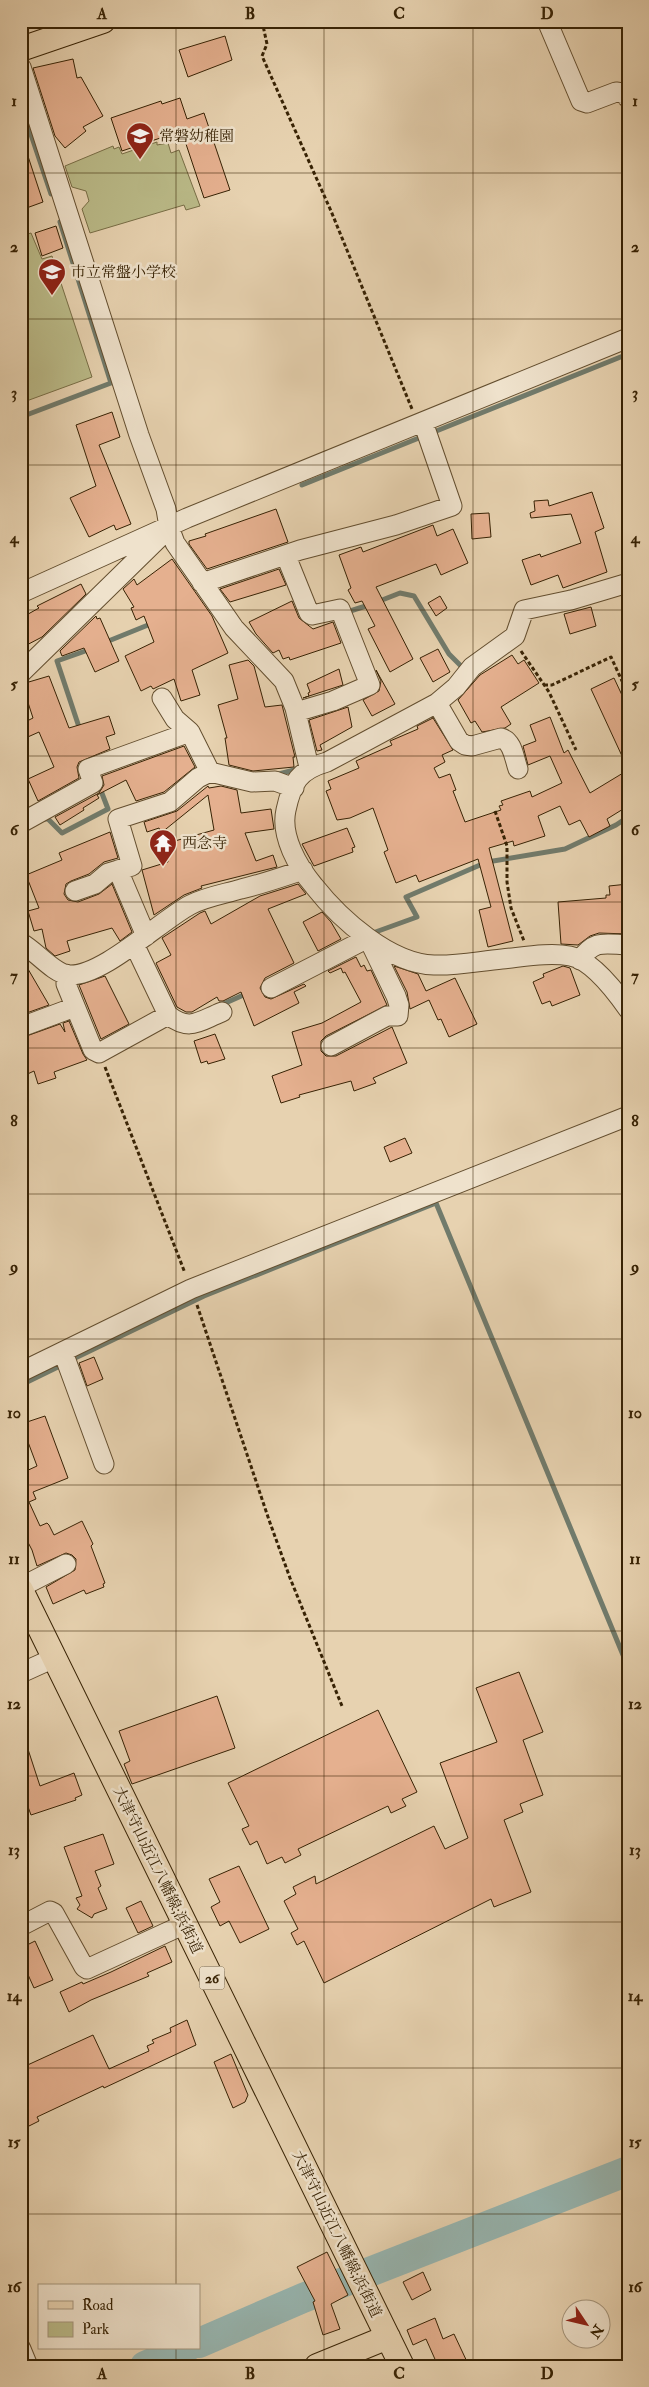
<svg xmlns="http://www.w3.org/2000/svg" width="649" height="2387" viewBox="0 0 649 2387" font-family="'IM FELL Double Pica','Noto Serif JP',serif">
<rect width="100%" height="100%" fill="#e7d2b0"/>
<filter id="stains"><feTurbulence type="fractalNoise" baseFrequency=".004" numOctaves="4"/><feColorMatrix values="0 0 0 0 .2 0 0 0 0 .09 0 0 0 0 .02 0 0 0 .5 -.17"/></filter>
<radialGradient id="worn" r=".72"><stop offset=".6" stop-color="#630" stop-opacity="0"/><stop offset="1" stop-color="#630" stop-opacity=".3"/></radialGradient>
<path fill="#baba88" stroke="#786e46" d="M157,142V145L168,143L171,153L179,150L200,206L186,210L184,205L90,233L82,209L89,201L86,191L72,187L65,166L113,146L114,149L119,147L122,154Z
M31,233L42,259L52,256L92,377L21,403V236Z"/>
<g fill="none" stroke-linecap="round" stroke-linejoin="round">
<path stroke="#717b6c" stroke-width="5" d="M21,105L51,194
M21,417L111,383L60,222
M302,485L628,354
M377,602L400,593L414,596L449,654L463,668
M347,612L369,605
M106,642L153,623
M80,730L57,661L91,649
M275,775L298,769
M42,819H48L62,833L108,809L98,783
M370,934L417,917L406,897L487,862L565,849L616,825L628,817
M221,1005L248,993
M71,1360L204,1296L436,1203L628,1667
M21,1385L64,1364"/>
<path stroke="#97b6b1" stroke-width="30" d="M199,2343L303,2298L628,2171
M145,2366L186,2348"/>
</g>
<path fill="#e5b08f" stroke="#372204" d="M225,36L232,60L188,77L179,50Z
M73,59L77,78L81,77L103,116L83,127L86,131L65,148L55,136L33,68Z
M180,98L187,119L204,113L230,190L204,198L185,141L176,144L172,134L122,151L111,118L161,101L162,104Z
M21,144H24L43,202L21,210Z
M56,226L63,248L42,256L35,233Z
M112,412L120,437L99,445L131,524L116,530L114,525L89,537L70,498L96,486L76,425Z
M592,492L604,528L595,532L607,572L563,588L558,575L531,585L522,560L540,554L541,557L581,543L571,514L531,518L530,513L535,511L534,501L548,500L549,506Z
M276,509L288,542L207,569L189,544V541L206,536L205,534Z
M489,513L491,537L472,539L471,514Z
M433,525L437,536L453,529L468,563L441,575L436,564L376,587L413,659L390,672L368,629L375,626L362,601L355,603L348,590L351,588L339,555L361,547L363,552Z
M172,559L212,616L228,653L192,670L200,695L181,701L174,679L153,689L151,686L141,691L125,656L154,642L144,616L136,620L131,608L134,607L123,589L134,579L137,585Z
M279,569L286,585L230,602L220,589Z
M81,584L86,594L42,637L21,648V618L39,608L37,606Z
M440,596L447,608L436,616L428,603Z
M292,601L299,618L313,629L333,622L341,643L290,660L289,657L283,659L279,650L273,653L256,634L249,622Z
M591,607L596,626L570,634L564,614Z
M96,616L97,619L100,618L119,661L95,672L84,648L62,656L60,651Z
M438,649L450,672L433,682L420,658Z
M512,655L518,664L524,660L539,683L501,707L511,724L505,728L482,732L475,721L471,723L458,700L480,675Z
M248,660L254,666L265,707L282,705L295,757H293L294,767L253,771L229,765L225,738H227L218,705L238,699L229,665Z
M339,669L343,685L303,698L309,696L308,693L310,692L307,684Z
M376,670L395,704L372,716L363,700L379,691L381,681Z
M49,676L69,728L109,716L115,734L106,737L110,749L79,762L77,767L79,778L38,801L28,779L54,767L39,732L21,740V724L33,718L22,684Z
M614,678L628,708V769L591,689Z
M348,707L352,727L320,745L322,750L317,751L309,720Z
M550,717L564,753L568,750L590,793L628,770V806L607,819L610,826L589,837L580,820L569,825L560,806L538,816L545,836L514,846L513,841L489,848L513,941L488,947L479,910L491,907L478,859L419,882L416,875L396,883L384,852L388,850L373,808L350,818L337,820L326,791L331,789L328,781L359,768L356,761L392,745L390,741L418,729L417,726L433,718L453,750L442,755L445,762L434,768L439,778L450,774L456,790L453,791L465,822L501,810L499,806L503,805L501,801L530,791L532,797L562,783L550,756L528,765L523,746L536,741L530,725Z
M184,746L195,767L164,792L136,801L126,780L97,795L99,798L83,808L84,810L60,825L55,817L99,793L104,785L102,776Z
M208,786L209,788L221,786L237,790L241,813L271,809L274,829L245,833L256,861L273,855L277,867L201,886L202,888L184,895L154,915L142,870L168,862L164,844L214,830L208,795L161,833L159,828L147,832L144,822L177,811Z
M347,828L355,847L352,848L353,852L314,866L302,844Z
M110,832L118,858L104,862L89,874L71,881L66,884L64,894L68,900L78,902L99,894L112,884L132,932L120,941L112,928L67,941L70,951L55,956L46,948L42,929L34,931L28,911L39,908L26,875L62,860L59,853Z
M298,884L306,894L268,909L294,963L265,978L260,988L265,997L271,999L304,984L306,986L294,992L299,1003L254,1026L241,992L223,1001H219L217,997L192,1012H186L177,1007L156,963L171,955L162,938L200,913L205,911L211,924L260,896Z
M628,884V934L599,933L590,936L578,945L561,944L558,902L606,898V895H610L609,886Z
M322,912L331,922L341,939L318,951L303,922Z
M21,957L49,1005L21,1015Z
M356,957L361,967L364,965L367,971L371,970L387,1005L326,1036L321,1041V1051L326,1056H336L392,1027L407,1063L373,1078L376,1083L354,1091L351,1081L299,1095L300,1097L281,1103L272,1076L302,1065L292,1032L322,1023L361,1002L345,972L343,973L341,968L330,973L328,971Z
M394,966L418,974L426,991L455,978L477,1024L449,1037L441,1019L438,1020L429,1000L410,1009L407,992Z
M563,966L570,968L580,995L552,1006L550,1001L542,1004L533,982L544,977L543,974Z
M105,976L129,1024L101,1039L79,985Z
M69,1021L83,1054L87,1060L54,1072L56,1078L38,1084L34,1071L21,1077V1038L60,1024L65,1032L63,1023Z
M215,1034L225,1059L208,1064L207,1061L201,1063L194,1041Z
M405,1138L412,1153L390,1162L384,1147Z
M94,1357L103,1379L87,1386L79,1363Z
M45,1416L68,1478L33,1492L36,1499L29,1502L40,1526L47,1523L49,1525L54,1535L82,1521L93,1544L91,1546L105,1583L103,1584L104,1587L86,1594L84,1590L53,1604L46,1587L75,1570L76,1559L72,1555L66,1553L37,1566L32,1550L21,1529V1465L24,1472L37,1466L28,1442H26L21,1424Z
M519,1672L543,1732L523,1740L543,1795L520,1804L523,1812L504,1820L531,1892L494,1907L491,1899L324,1983L304,1941L297,1945L291,1933L298,1929L284,1901L296,1894L293,1887L315,1876L316,1884L434,1826L445,1849L468,1838L440,1763L497,1742L476,1688Z
M217,1696L235,1748L132,1784L124,1764L130,1761L119,1731Z
M378,1710L417,1792L402,1799L406,1806L391,1813L388,1806L298,1849L301,1855L285,1863L282,1857L267,1864L257,1841L250,1845L242,1829L249,1826L228,1783Z
M21,1737H24L40,1786L74,1773L82,1795L75,1798L76,1800L31,1815L27,1804L21,1806Z
M103,1834L114,1864L95,1871L101,1886L98,1888L107,1909L94,1914L92,1918L77,1909L80,1905L76,1898L82,1896L64,1847Z
M239,1866L269,1929L240,1943L229,1921L220,1926L211,1907L220,1902L209,1879Z
M141,1901L153,1926L138,1933L126,1908Z
M35,1941L53,1980L34,1988L21,1959V1948Z
M165,1946L172,1962L147,1973L149,1976L91,2000L69,2012L60,1992L82,1982L83,1984L111,1972Z
M187,2020L196,2045L104,2088L103,2086L37,2117L39,2121L21,2130V2068L93,2035L109,2069L149,2051L147,2046L154,2043L152,2040L171,2032L170,2028Z
M231,2054L248,2095L245,2102L233,2108L214,2062Z
M327,2252L348,2295L331,2304L340,2329L323,2335L313,2302L315,2301L297,2267Z
M423,2272L431,2290L412,2300L403,2282Z
M435,2318L443,2339L454,2334L469,2366H438L426,2339L413,2345L407,2330Z"/>
<g fill="none" stroke-linecap="round" stroke-linejoin="round">
<g stroke="#634e2f" stroke-width="21">
<path id="minor" d="M547,21L581,101L587,103L616,92L623,93L628,98
M21,67L139,435L166,509L169,527L175,543L234,628L284,681L295,708L309,767
M286,556L309,613L312,615L340,609L370,685L333,701L296,712
M202,583L300,550L396,525L452,506L423,422
M628,583L571,600L524,610L515,636L472,667L456,687L437,703L327,762C299,770 292,782 286,810C280,836 298,867 314,886C340,919 390,964 434,965C456,966 480,961 502,959C523,957 549,952 570,956C592,960 616,992 628,1009
M21,593L187,518L628,338
M21,673L163,534
M162,698L175,719L190,732
M437,703L459,741L465,745L472,746L501,738C513,741 514,758 518,769
M21,823L93,783L88,769L190,732L210,772L252,782L275,781L294,788
M75,891L95,884L108,873L118,870
M146,936L118,870L132,866L118,819L170,802L198,778L210,772
M21,943C35,950 53,973 68,975C101,978 160,921 190,905C205,897 224,894 241,889C262,884 282,877 303,870
M580,960C595,939 604,944 628,945
M66,974V984L93,1050L99,1053L168,1015L135,946
M271,988L368,938L396,996L399,1005L398,1016H387L331,1046
M168,1015C190,1032 199,1021 222,1012
M21,1027L75,1007
M63,1352L104,1464
M21,1372L191,1289L628,1116
M21,1587L66,1564
M21,1673L54,1658
M21,1926L50,1911L54,1913L84,1967L87,1969L185,1924
M21,2349L28,2366"/>
</g>
<g stroke="#372204" stroke-width="26">
<path id="major" d="M21,49L103,21
M21,1590L402,2366
M317,2366L388,2337"/>
</g>
<path stroke="#372204" stroke-width="3" stroke-dasharray="4 2.5" stroke-linecap="butt" d="M262,21L267,44L262,56L331,211L412,409
M521,651L549,692L576,750
M544,685H552L611,657L628,694
M495,811L507,846V882L511,908L524,941
M105,1067L185,1273
M197,1305L269,1520L290,1578L342,1706"/>
<use href="#minor" stroke="#efe2cc" stroke-width="19"/>
<use href="#major" stroke="#e7d2b0" stroke-width="24"/>
</g>
<path fill="none" stroke="#372204" stroke-width="1" stroke-opacity="0.55" d="M176,21V2286M324,21V2366M473,21V2366M21,173H628M21,319H628M21,465H628M21,610H628M21,756H628M21,902H628M21,1048H628M21,1194H628M21,1339H628M21,1485H628M21,1631H628M21,1776H628M21,1922H628M21,2068H628M21,2214H628M176,2348V2366"/>
<defs>
<g id="school-pin" transform="scale(1.4375)"><path d="M0 17L-7.5 6A9.5 9.5 0 1 1 7.5 6Z" fill="#8f2418" stroke="#efe2cc"/><path d="M0-5L7-2L0 1L-7-2ZM-4 1L0 2.5L4 1V4Q0 6-4 4Z" fill="#fff"/></g>
<g id="temple-pin" transform="scale(1.4375)"><path d="M0 17L-7.5 6A9.5 9.5 0 1 1 7.5 6Z" fill="#8f2418" stroke="#efe2cc"/><path d="M0-6L5-2H3V0L6.5 2.5H4V6H1.5V3h-3V6H-4V2.5H-6.5L-3 0V-2H-5Z" fill="#fff"/></g>
</defs>
<g fill-rule="evenodd">
<use href="#school-pin" x="140" y="136"/>
<use href="#school-pin" x="52" y="272"/>
<use href="#temple-pin" x="163" y="843"/>
</g>
<g text-anchor="middle" stroke-width="5" stroke-linejoin="round" paint-order="stroke">
<rect fill="#efe2cc" stroke="#6e5c40" stroke-width="1" x="199.5" y="1966.5" width="25" height="23" rx="4"/>
<g font-size="14" font-weight="bold" fill="#372204">
<text x="212" y="1983">26</text>
</g>
<g font-size="15" fill="#372204" stroke="#efe2cc" text-anchor="start">
<text x="159" y="141">常磐幼稚園</text>
<text x="71" y="277">市立常盤小学校</text>
<text x="182" y="848">西念寺</text>
</g>
<g font-size="15" fill="#372204" stroke="#efe2cc">
<text transform="translate(158 1870) rotate(64)" y="5">大津守山近江八幡線;浜街道</text>
<text transform="translate(337 2234) rotate(64)" y="5">大津守山近江八幡線;浜街道</text>
</g>
</g>
<rect width="649" height="2387" fill="none" stroke="#e7d2b0" stroke-width="55"/>
<rect x="38" y="2284" width="162" height="65" fill="#efe2cc" stroke="#a5957c"/>
<rect x="48" y="2301" width="25" height="8" fill="#e7d2b0" stroke="#a5957c"/>
<text x="82" y="2310" font-size="15" fill="#372204">Road</text>
<rect x="48" y="2322" width="25" height="15" fill="#baba88" stroke="#a5957c"/>
<text x="82" y="2334" font-size="15" fill="#372204">Park</text>
<g transform="translate(586 2324) rotate(125)"><circle r="24" fill="#efe2cc" stroke="#a5957c"/>
<path d="M0-4L9 19L0 12L-9 19Z" fill="#8f2418"/>
<text y="-8" font-size="14" font-weight="bold" text-anchor="middle" fill="#372204">N</text>
</g>
<rect x="28" y="28" width="594" height="2332" fill="none" stroke="#372204" stroke-width="2"/>
<g font-size="16" text-anchor="middle" font-weight="bold" fill="#372204">
<text x="102" y="19">A</text>
<text x="250" y="19">B</text>
<text x="399" y="19">C</text>
<text x="547" y="19">D</text>
<text x="14" y="106">1</text>
<text x="635" y="106">1</text>
<text x="14" y="252">2</text>
<text x="635" y="252">2</text>
<text x="14" y="398">3</text>
<text x="635" y="398">3</text>
<text x="14" y="543">4</text>
<text x="635" y="543">4</text>
<text x="14" y="689">5</text>
<text x="635" y="689">5</text>
<text x="14" y="835">6</text>
<text x="635" y="835">6</text>
<text x="14" y="981">7</text>
<text x="635" y="981">7</text>
<text x="14" y="1126">8</text>
<text x="635" y="1126">8</text>
<text x="14" y="1272">9</text>
<text x="635" y="1272">9</text>
<text x="14" y="1418">10</text>
<text x="635" y="1418">10</text>
<text x="14" y="1564">11</text>
<text x="635" y="1564">11</text>
<text x="14" y="1709">12</text>
<text x="635" y="1709">12</text>
<text x="14" y="1855">13</text>
<text x="635" y="1855">13</text>
<text x="14" y="2001">14</text>
<text x="635" y="2001">14</text>
<text x="14" y="2147">15</text>
<text x="635" y="2147">15</text>
<text x="14" y="2292">16</text>
<text x="635" y="2292">16</text>
<text x="102" y="2379">A</text>
<text x="250" y="2379">B</text>
<text x="399" y="2379">C</text>
<text x="547" y="2379">D</text>
</g>
<rect width="100%" height="100%" filter="url(#stains)"/>
<rect width="100%" height="100%" fill="url(#worn)"/>
</svg>
